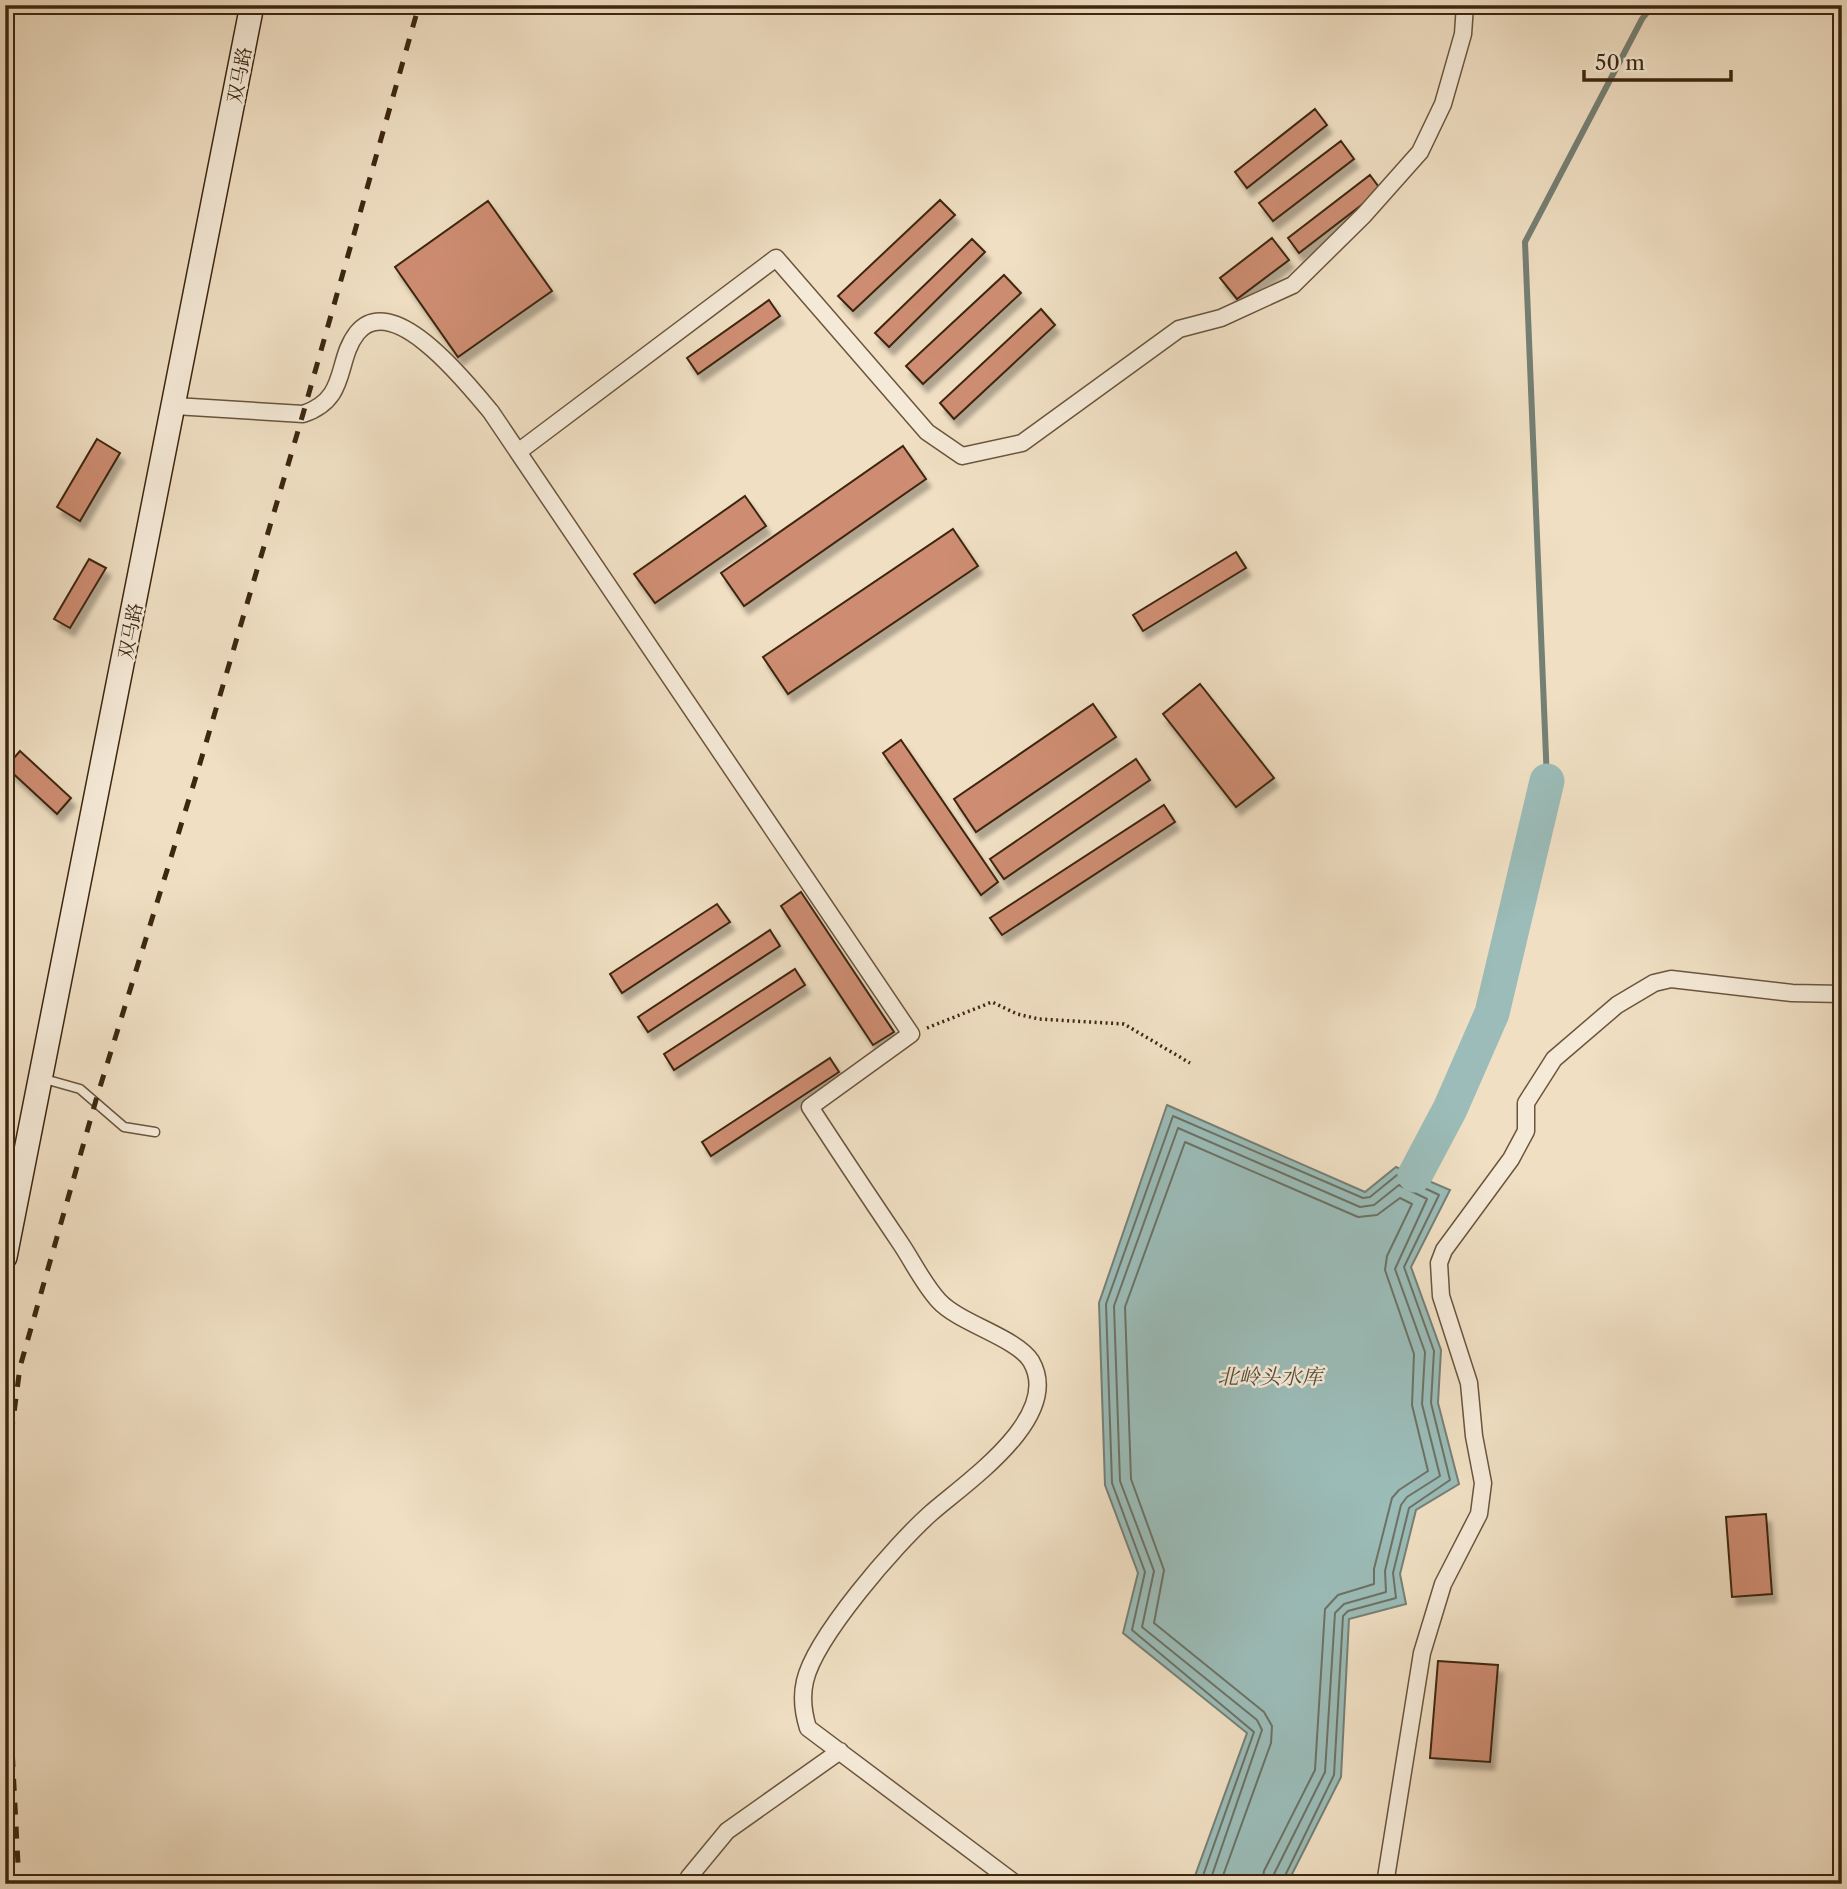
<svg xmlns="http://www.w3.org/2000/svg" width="1847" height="1889" viewBox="0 0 1847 1889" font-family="'Libre Caslon Text','Noto Serif SC',serif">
<defs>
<filter id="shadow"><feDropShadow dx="4.5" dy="8" stdDeviation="2" flood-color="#0004"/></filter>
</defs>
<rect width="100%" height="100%" fill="#f0dfc3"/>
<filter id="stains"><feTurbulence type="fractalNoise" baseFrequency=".00286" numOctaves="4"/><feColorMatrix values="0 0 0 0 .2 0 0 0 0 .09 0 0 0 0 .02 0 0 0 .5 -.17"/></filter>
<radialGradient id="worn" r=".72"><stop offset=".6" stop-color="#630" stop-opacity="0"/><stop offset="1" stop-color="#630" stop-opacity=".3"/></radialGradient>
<path fill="#9bbcb8" stroke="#758075" stroke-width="2" d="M1167,1105L1365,1192L1396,1167L1450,1190L1411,1267L1441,1350L1438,1403L1459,1484L1416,1510L1400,1574L1406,1604L1349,1619L1341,1777L1287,1884H1192L1247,1733L1123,1633L1138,1573L1105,1485L1099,1303Z"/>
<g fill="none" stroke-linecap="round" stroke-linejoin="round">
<path stroke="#6c7264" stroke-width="2" d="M1200,1884L1254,1732L1132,1630L1145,1572L1112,1483L1106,1304L1173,1116L1363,1198L1370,1197L1397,1175L1439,1195L1404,1267L1434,1351L1431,1403L1450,1480L1409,1508L1393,1573L1396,1598L1348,1611L1343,1616L1334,1775L1281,1884
M1209,1884L1262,1730L1257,1720L1142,1627L1154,1571L1120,1481L1114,1306L1178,1128L1360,1207L1374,1205L1399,1185L1427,1199L1395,1269L1425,1352L1422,1404L1440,1476L1407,1497L1401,1505L1385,1571L1386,1592L1344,1604L1335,1613L1325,1772L1274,1874L1272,1884
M1220,1884L1271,1743L1272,1726L1264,1712L1154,1623L1164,1570L1131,1479L1125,1307L1185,1142L1358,1217L1377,1215L1400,1198L1412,1204L1387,1256L1385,1270L1414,1354L1412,1405L1428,1471L1399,1490L1392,1498L1374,1569V1584L1338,1595L1325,1609L1315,1770L1264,1871L1262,1884"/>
<path stroke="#758075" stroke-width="6" d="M1547,781L1525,242L1642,19L1653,5"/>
<path stroke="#9bbcb8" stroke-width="35" d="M1415,1175L1450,1109L1492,1013L1547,781"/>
</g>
<path fill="#ce8d72" stroke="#3d2710" stroke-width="2" filter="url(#shadow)" d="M1315,109L1327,125L1247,188L1235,172Z
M1341,141L1354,159L1273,221L1259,203Z
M1370,175L1381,190L1299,253L1288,238Z
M940,200L955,215L853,311L838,296Z
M488,201L552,291L458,357L395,267Z
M1272,238L1289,260L1237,299L1220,278Z
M972,239L985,252L889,347L875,333Z
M1004,275L1021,293L923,384L906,366Z
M769,300L780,316L698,374L687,358Z
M1041,309L1055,325L954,419L940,403Z
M97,439L120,453L80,521L57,507Z
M903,446L926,479L744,606L721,573Z
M745,496L766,526L655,603L634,574Z
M953,529L978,566L788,694L763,657Z
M1236,552L1246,568L1143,631L1133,615Z
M89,559L106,568L70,628L54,619Z
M1200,684L1274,778L1236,807L1163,714Z
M1093,704L1116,737L976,832L954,799Z
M901,740L998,882L981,895L883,753Z
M20,751L71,798L57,814L6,767Z
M1136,759L1150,780L1004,879L990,859Z
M1164,805L1175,822L1002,935L990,918Z
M801,892L894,1032L873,1045L781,906Z
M717,904L730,922L622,993L610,974Z
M770,930L780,946L648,1032L638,1017Z
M795,969L805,985L674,1070L664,1054Z
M830,1058L839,1072L711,1156L702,1142Z
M1766,1514L1772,1594L1732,1597L1726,1517Z
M1438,1661L1498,1665L1490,1762L1430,1758Z"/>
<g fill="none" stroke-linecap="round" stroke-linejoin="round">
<g stroke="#6a553d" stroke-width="11">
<path id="lane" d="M41,1078L80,1089L124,1127L155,1132"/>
</g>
<g stroke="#6a553d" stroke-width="19">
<path id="street" d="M175,406L303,414C349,399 335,361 357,333C393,288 470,387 491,412L911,1034L810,1107C840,1153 870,1198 901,1244C913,1262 924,1285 939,1301C959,1323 1017,1338 1031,1361C1064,1417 965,1483 931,1513C896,1544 815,1637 805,1681C801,1698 803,1712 808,1728L1016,1884
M518,452L776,258L927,432L962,456L1022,443L1179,329L1221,318L1293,285L1364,215L1420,152L1443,104L1463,34L1465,5
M687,1884L689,1877L727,1831L840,1751
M1385,1884L1422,1653L1443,1584L1479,1514L1483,1483L1474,1436L1469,1383L1441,1296L1439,1263L1444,1250L1511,1159L1526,1131V1103L1554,1059L1617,1005L1654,983L1671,979L1792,993L1842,994"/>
</g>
<g stroke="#3d2710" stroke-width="26">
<path id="secondary" d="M5,1257L252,5"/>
</g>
<path stroke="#3d2710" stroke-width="3.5" stroke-dasharray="2 3.5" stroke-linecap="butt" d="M927,1028L992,1002L1017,1014L1039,1019L1124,1024L1190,1063"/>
<use href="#lane" stroke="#f5ead8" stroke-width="8"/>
<use href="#street" stroke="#f5ead8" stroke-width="16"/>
<use href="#secondary" stroke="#f5ead8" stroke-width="23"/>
<path stroke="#3d2710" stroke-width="5" stroke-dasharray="12 12" stroke-linecap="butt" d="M5,1482L20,1367L96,1100L198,770L303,414L419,5
M5,1611L19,1884"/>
</g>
<g text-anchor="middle" stroke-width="5" stroke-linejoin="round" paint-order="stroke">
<g font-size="19" fill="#3d2710" stroke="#f5ead8">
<text transform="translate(239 75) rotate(-79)" y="7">双马路</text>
<text transform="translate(130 631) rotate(-79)" y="7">双马路</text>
</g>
<g font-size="21" font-style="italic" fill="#544c3a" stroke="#f5ead8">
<text x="1270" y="1384">北岭头水库</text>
</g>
</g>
<rect width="1847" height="1889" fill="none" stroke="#f0dfc3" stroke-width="28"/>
<rect x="7" y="7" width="1833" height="1875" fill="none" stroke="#3d2710" stroke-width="3.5"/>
<rect x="14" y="14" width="1819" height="1861" fill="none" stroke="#3d2710" stroke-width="2"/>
<path d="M1584 70v10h147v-10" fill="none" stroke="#3d2710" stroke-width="3.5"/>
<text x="1595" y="70" font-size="21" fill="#3d2710" stroke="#f5ead8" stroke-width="5" paint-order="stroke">50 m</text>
<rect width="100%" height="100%" filter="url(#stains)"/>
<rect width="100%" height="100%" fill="url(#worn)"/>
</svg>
